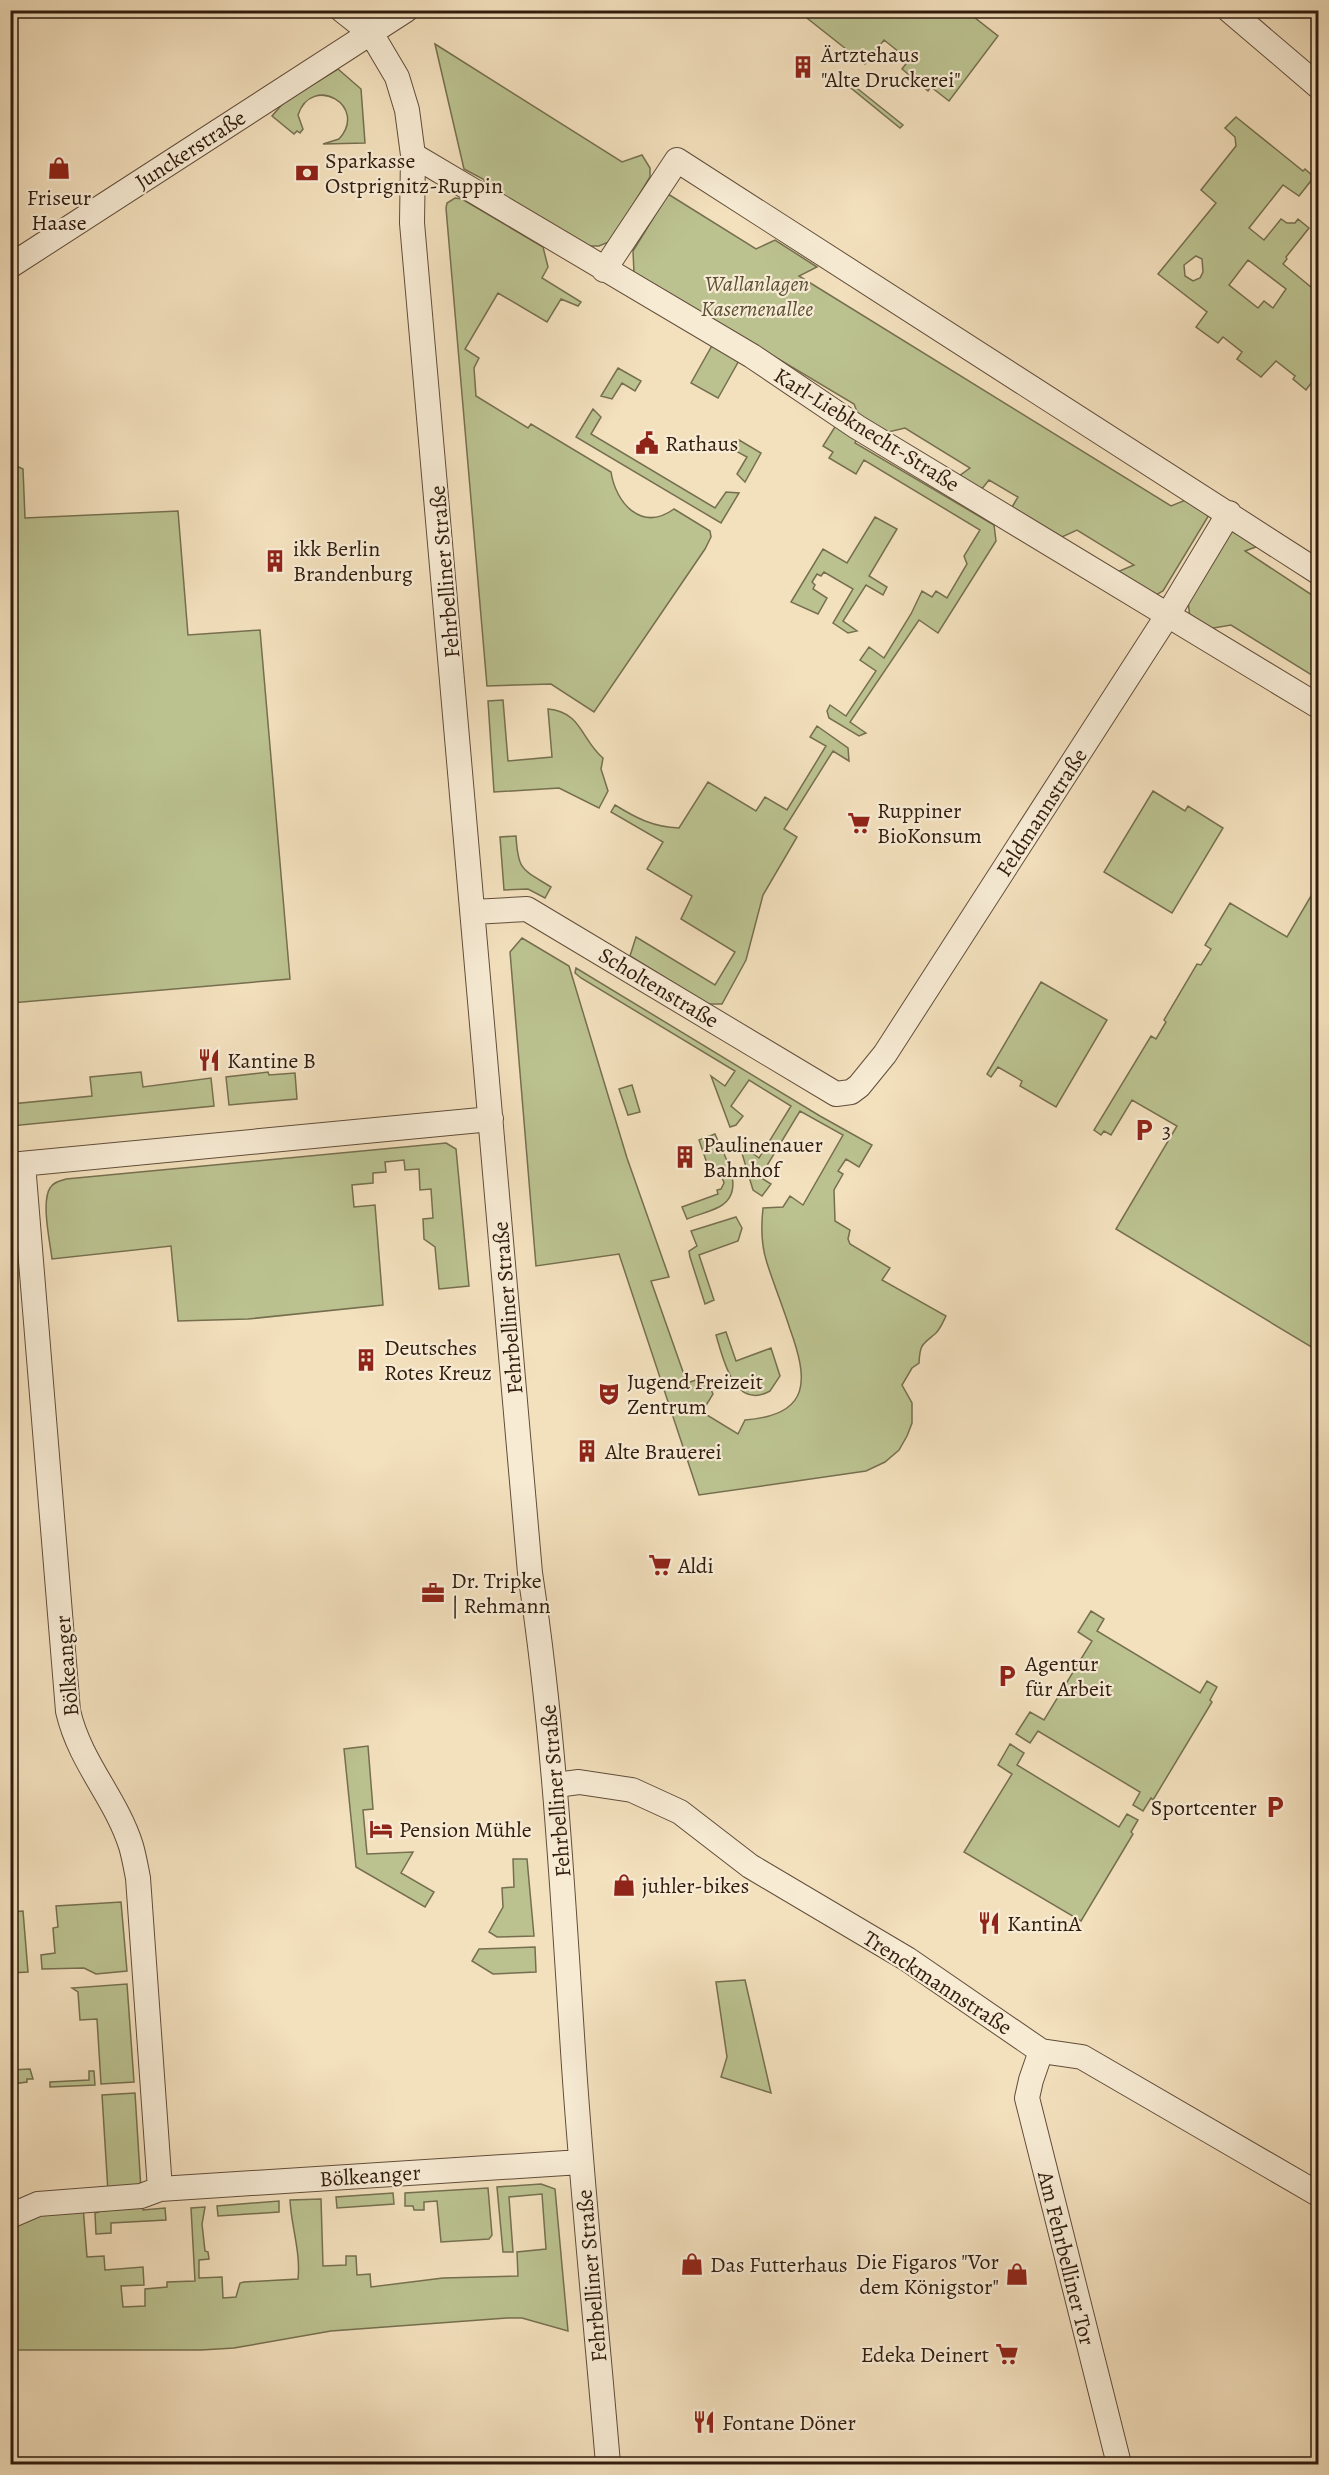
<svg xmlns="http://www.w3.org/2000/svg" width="1329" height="2475" viewBox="0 0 1329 2475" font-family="Alegreya,serif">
<rect width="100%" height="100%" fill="#f3e0bd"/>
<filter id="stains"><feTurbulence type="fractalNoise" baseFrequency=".00333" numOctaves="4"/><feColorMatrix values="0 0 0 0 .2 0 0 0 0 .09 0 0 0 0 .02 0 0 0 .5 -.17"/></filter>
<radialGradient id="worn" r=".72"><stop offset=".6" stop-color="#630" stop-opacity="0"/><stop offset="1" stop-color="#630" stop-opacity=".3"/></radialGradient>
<path fill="#bbc290" stroke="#766f4f" stroke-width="1.5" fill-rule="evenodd" d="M798,11H958L967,17L970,14L998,36L949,101L931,87L928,91L902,69L909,60L884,40L865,64Z
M435,44L622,162L642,155L650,168V177L611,241L599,246H586L490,187L483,179L464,169Z
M338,69L361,89L365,143L323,144L339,139C369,106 312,73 298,115L303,129L300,133L297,131L294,134L272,116L285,101Z
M853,85L903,125L900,128L851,88Z
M1236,117L1303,171L1305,169L1314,177L1299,196L1283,185L1249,228L1264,240L1281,219L1287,223H1295L1298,219L1309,228L1286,257L1287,259L1283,264L1311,287L1316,282L1318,284V374L1306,390L1293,379L1295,376L1276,361L1261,377L1237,359L1242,352L1223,337L1218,343L1196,327L1207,312L1158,274L1216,203L1201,190L1236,146L1235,137L1225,128ZM1196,256L1202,259L1203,272L1200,278L1193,281L1185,276L1184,265ZM1248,260L1286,289L1273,308L1264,301L1258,308L1229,285Z
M668,194L756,249L775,240L817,267L799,276L1171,506L1188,499L1209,515L1163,591L1156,595L1117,572L1134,565L1077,530L1062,537L1012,507L1018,497L989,480L981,490L959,476L970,468L905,428L884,433L860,419L854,404L634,273L633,251Z
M455,198L462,199L543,247L548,267L542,278L581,302L578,306L561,299L547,322L498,293L465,349L479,358L474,368L476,396L528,428L531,424L611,472C616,504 642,532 674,509L710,531L711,537L705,549L594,712L551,684L487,686L446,208L447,203Z
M714,342L741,357L718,398L691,383Z
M618,368L641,381L635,391L622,383L612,399L601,396Z
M593,409L601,417L591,434L715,508L726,492L739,493L721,523L576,437Z
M838,422L859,435L855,443L994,525L996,541L938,633L919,620L850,722L866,733L859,736L829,718L827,711L830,705L846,716L876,671L860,660L869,647L884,658L911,614L922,591L932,597L936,591L947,598L967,564L964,556L980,530L864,460L856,474L829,458L833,452L823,446Z
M739,440L761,453L745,482L737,474L747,457L734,450Z
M10,463L23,469L25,518L178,511L188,635L260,630L290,979L11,1003Z
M875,517L897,529L869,576L887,587L883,595L866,585L843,621L857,631L848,633L833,623L853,589L824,572L821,576L817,574L812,582L815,585L813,589L827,598L818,614L791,602L823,549L847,563Z
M1232,527L1261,545L1245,551L1318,599V679L1231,625L1208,629L1190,618L1188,601Z
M503,700L508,761L552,757L548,709C582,712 581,740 603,758L601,769L608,791L599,808L559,788L494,792L488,701Z
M817,726L848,748L849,761L833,751L784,829L797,837L763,895L746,960L722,1004H708L630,956L636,937L715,985L735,952L681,919L692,896L647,869L663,842L611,812L615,805C636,818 653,827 679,828L708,782L756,811L765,797L787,810L826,746L810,737Z
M1153,791L1185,811L1188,806L1223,828L1172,913L1104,872Z
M516,836C518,871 522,869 551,887L545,898L528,889L504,890L500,837Z
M1318,884V1351L1116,1229L1177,1126L1132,1100L1111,1135L1104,1131L1101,1135L1094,1130L1151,1036L1156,1039L1166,1022L1164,1020L1197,964L1201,965L1211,949L1205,945L1230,903L1287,937Z
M522,938L569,966L627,1158L669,1277L651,1281L687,1383L705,1377L713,1394L702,1412L738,1434L745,1420C812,1415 808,1379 790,1329C783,1307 774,1285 767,1263C761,1245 761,1226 763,1208L783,1207L790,1196L803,1205L843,1135L800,1111L760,1177L771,1184L762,1196L753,1190L741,1150L744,1147L759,1158L791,1106L749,1080L731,1106L743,1116L736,1125L730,1127L711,1076L725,1086L735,1071L581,978L575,973L576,968L820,1116L872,1145L859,1167L846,1159L838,1171L843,1174L834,1190L835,1221L850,1230L848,1239L850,1244L890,1268L882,1280L946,1316C943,1322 940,1330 935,1334C922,1345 920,1344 919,1363L912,1368L902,1385L912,1403V1423L907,1436L899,1450L885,1462L866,1471L699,1495L619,1254L536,1266L510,952Z
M1041,982L1107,1020L1056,1107L1020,1086L1022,1081L998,1067L991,1077L987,1074Z
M141,1072L143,1087L211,1078L214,1106L11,1126V1104L92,1096L90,1077Z
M268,1072L269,1075L295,1073L297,1099L229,1105L226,1077Z
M632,1085L640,1112L628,1115L619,1089Z
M715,1134C724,1156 748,1191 719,1207C709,1212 697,1215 687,1219L682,1207L718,1194L717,1190L721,1189L724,1183L720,1171L713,1168L709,1169L699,1140Z
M446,1143L456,1149L469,1286L439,1289L435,1247L424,1239L423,1219L433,1218L431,1189L420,1190L419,1169L405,1170L404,1160L385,1162L386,1172L373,1173V1183L352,1185L354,1207L375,1205L383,1305L248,1319L178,1321L171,1246L52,1259C50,1242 41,1202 50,1188C53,1182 60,1181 66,1179Z
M736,1217L742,1228L738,1241L699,1255L714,1300L705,1304L690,1257L689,1251L697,1246L691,1231Z
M726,1332L736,1361L771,1348L780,1376L770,1391C734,1411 723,1358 716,1335Z
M1091,1611L1104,1619L1097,1631L1200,1693L1207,1681L1217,1687L1210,1700L1212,1702L1153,1800L1151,1798L1143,1811L1133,1805L1140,1792L1038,1731L1030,1743L1016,1734L1030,1712L1044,1720L1092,1641L1078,1632Z
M1010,1744L1024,1753L1017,1765L1119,1827L1127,1814L1138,1820L1131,1832L1133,1834L1081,1921L964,1852L1012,1774L998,1765Z
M368,1746L373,1809L363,1810L367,1854L413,1852L401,1873L434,1892L425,1907L356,1867L344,1749Z
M513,1859H527L534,1936L497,1937L489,1932L503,1907L502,1888L514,1887Z
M121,1902L127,1971L96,1974L84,1968L42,1969L41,1955L55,1953L53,1928L58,1927L56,1906Z
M23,1911L28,1972L11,1973V1912Z
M535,1947L536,1972L493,1974L472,1961L479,1949Z
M745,1980L771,2093L721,2077L727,2057L716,1982Z
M127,1984L134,2082L101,2084L97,2019L80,2020L78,1992L72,1988Z
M30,2069L33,2079H27V2082L13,2084V2092H11V2070Z
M89,2071H94L95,2085L50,2087V2082L89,2080Z
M135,2093L141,2190L108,2192L102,2095Z
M541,2184L555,2189L568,2331L522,2318H507L331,2331L234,2348L201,2350H11L10,2225L28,2215L83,2206L87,2257L104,2256L105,2270L143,2267L144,2285L121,2286L123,2307L145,2306V2289L167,2287V2282L195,2281L191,2208L205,2207L202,2224L205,2251L208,2252L209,2259L199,2260V2278L222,2277L223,2298L236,2297L240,2283L244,2282L298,2279C301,2253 291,2225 290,2200L321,2199L323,2266L346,2265V2256H356L357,2275L370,2274L371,2287L443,2278L518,2276L517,2252L546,2249L542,2194L509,2197L513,2252H503L497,2187Z
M488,2188L492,2235L489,2239L441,2242L437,2201L424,2202V2210H414L413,2206H405V2193Z
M393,2193L394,2204L337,2208L336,2197Z
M142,2201L143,2210L165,2208L166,2220L111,2223V2233L96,2234L95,2213L99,2212V2204Z
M279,2201V2212L218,2216L217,2206Z"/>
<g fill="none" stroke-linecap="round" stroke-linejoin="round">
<g stroke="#624d3a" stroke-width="26">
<path id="minor" d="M342,10L371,33L397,77L407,110L413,155L412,223L530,1573C555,1737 563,1901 574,2066C583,2199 597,2332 608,2464
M1229,10L1318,86
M413,155L752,356L857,427L1318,706
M10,266L406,10
M604,270L677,160L1318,572
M473,912L527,909L836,1094L851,1092L859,1086L885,1054L1169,613L1229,513
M23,1164L68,1711C80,1763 116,1798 131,1846C134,1856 136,1868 138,1878L160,2189L581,2162
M10,1165L491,1119
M556,1785L579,1782L632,1790L680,1812L750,1866L907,1959L1041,2051L1082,2057L1318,2194
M1041,2051L1031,2080L1027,2098L1119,2464
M10,2216L38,2204L141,2196L160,2189"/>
</g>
<use href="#minor" stroke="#f7ebd4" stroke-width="24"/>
</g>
<defs>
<g id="building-bare" transform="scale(1.8)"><path d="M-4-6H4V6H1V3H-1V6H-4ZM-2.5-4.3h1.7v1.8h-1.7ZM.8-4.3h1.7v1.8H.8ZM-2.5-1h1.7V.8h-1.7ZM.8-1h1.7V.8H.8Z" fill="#8f2418" stroke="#f7ebd4" stroke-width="2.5" paint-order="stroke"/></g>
<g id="shop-bare" transform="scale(1.8)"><path d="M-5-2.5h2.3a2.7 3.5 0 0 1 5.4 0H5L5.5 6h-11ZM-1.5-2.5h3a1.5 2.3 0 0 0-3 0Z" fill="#8f2418" stroke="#f7ebd4" stroke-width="2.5" paint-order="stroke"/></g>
<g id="bank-bare" transform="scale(1.8)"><path d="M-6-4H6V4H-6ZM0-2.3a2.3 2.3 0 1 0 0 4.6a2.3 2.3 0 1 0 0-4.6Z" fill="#8f2418" stroke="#f7ebd4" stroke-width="2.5" paint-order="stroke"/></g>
<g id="civic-bare" transform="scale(1.8)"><path d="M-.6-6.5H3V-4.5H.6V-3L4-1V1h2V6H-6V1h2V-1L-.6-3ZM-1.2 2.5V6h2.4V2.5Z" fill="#8f2418" stroke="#f7ebd4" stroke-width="2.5" paint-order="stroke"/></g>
<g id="supermarket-bare" transform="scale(1.8)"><path d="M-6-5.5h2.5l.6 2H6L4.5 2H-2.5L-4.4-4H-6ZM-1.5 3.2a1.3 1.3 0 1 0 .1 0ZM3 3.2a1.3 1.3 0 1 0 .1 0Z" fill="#8f2418" stroke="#f7ebd4" stroke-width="2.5" paint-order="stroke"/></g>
<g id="restaurant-bare" transform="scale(1.8)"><path d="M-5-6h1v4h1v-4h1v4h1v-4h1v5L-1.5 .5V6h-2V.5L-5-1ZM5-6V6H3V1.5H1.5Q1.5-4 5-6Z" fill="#8f2418" stroke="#f7ebd4" stroke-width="2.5" paint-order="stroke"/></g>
<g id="parking-bare" transform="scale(1.8)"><path d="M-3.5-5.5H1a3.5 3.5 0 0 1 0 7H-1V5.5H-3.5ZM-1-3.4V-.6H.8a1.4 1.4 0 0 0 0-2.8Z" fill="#8f2418" stroke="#f7ebd4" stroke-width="2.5" paint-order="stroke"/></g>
<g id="theatre-bare" transform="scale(1.8)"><path d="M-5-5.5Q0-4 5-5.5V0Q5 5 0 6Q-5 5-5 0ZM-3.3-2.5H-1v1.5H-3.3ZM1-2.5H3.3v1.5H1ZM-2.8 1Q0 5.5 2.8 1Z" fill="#8f2418" stroke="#f7ebd4" stroke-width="2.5" paint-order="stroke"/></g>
<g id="office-bare" transform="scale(1.8)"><path d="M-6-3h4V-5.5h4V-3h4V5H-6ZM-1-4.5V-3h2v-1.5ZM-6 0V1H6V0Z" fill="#8f2418" stroke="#f7ebd4" stroke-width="2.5" paint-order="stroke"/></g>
<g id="hotel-bare" transform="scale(1.8)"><path d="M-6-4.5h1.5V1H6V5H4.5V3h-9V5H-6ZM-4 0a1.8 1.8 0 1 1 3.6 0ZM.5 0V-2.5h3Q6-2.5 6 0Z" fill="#8f2418" stroke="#f7ebd4" stroke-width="2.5" paint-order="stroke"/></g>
</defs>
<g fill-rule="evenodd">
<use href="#building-bare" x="803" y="67"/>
<use href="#shop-bare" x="59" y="168"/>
<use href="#bank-bare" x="307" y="173"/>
<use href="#civic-bare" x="647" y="443"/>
<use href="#building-bare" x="275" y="561"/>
<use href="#supermarket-bare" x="859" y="823"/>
<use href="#restaurant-bare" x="209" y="1060"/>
<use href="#parking-bare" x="1144" y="1130"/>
<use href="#building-bare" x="685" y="1157"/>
<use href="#building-bare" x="366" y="1360"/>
<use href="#theatre-bare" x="609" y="1394"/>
<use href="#building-bare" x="587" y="1451"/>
<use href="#supermarket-bare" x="660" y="1565"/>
<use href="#office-bare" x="433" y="1593"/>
<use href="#parking-bare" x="1007" y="1676"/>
<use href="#parking-bare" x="1275" y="1807"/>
<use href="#hotel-bare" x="381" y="1829"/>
<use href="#shop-bare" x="624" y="1885"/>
<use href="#restaurant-bare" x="989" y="1923"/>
<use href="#shop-bare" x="692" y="2264"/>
<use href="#shop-bare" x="1017" y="2274"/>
<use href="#supermarket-bare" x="1007" y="2354"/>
<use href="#restaurant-bare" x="704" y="2422"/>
</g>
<g text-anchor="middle" stroke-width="4.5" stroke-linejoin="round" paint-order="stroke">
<g font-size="22" fill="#311c0e" stroke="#f7ebd4" text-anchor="start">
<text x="821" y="62">Ärtztehaus<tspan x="821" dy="25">"Alte Druckerei"</tspan></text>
<text x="325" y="168">Sparkasse<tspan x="325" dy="25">Ostprignitz-Ruppin</tspan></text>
<text x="59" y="205" text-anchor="middle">Friseur<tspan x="59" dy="25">Haase</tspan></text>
<text x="665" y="451">Rathaus</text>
<text x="293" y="556">ikk Berlin<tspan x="293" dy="25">Brandenburg</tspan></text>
<text x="877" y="818">Ruppiner<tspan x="877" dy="25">BioKonsum</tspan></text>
<text x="227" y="1068">Kantine B</text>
<text x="1162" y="1138">3</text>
<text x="703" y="1152">Paulinenauer<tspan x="703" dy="25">Bahnhof</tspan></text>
<text x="384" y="1355">Deutsches<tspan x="384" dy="25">Rotes Kreuz</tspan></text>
<text x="627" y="1389">Jugend Freizeit<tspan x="627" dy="25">Zentrum</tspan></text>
<text x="605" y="1459">Alte Brauerei</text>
<text x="678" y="1573">Aldi</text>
<text x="451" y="1588">Dr. Tripke<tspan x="451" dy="25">| Rehmann</tspan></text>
<text x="1025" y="1671">Agentur<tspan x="1025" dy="25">für Arbeit</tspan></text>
<text x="1257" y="1815" text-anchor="end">Sportcenter</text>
<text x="399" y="1837">Pension Mühle</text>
<text x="642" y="1893">juhler-bikes</text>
<text x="1007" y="1931">KantinA</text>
<text x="999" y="2269" text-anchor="end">Die Figaros "Vor<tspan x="999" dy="25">dem Königstor"</tspan></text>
<text x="710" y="2272">Das Futterhaus</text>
<text x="989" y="2362" text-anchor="end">Edeka Deinert</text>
<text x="722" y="2430">Fontane Döner</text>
</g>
<g font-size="22" fill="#311c0e" stroke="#f7ebd4">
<text transform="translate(190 149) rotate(-33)" y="8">Junckerstraße</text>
<text transform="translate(867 429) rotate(32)" y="8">Karl-Liebknecht-Straße</text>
<text transform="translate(444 572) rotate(-95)" y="8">Fehrbelliner Straße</text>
<text transform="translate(1041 812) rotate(-57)" y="8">Feldmannstraße</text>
<text transform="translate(659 987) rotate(31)" y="8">Scholtenstraße</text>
<text transform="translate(507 1308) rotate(-95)" y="8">Fehrbelliner Straße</text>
<text transform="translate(66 1666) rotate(-95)" y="8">Bölkeanger</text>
<text transform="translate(555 1791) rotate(-95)" y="8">Fehrbelliner Straße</text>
<text transform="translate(938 1982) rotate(33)" y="8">Trenckmannstraße</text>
<text transform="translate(370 2175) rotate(-4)" y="8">Bölkeanger</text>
<text transform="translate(1067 2258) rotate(76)" y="8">Am Fehrbelliner Tor</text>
<text transform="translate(591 2276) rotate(-95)" y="8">Fehrbelliner Straße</text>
</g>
<g font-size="22" font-style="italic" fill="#5a4e35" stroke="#f7ebd4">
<text x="757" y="291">Wallanlagen<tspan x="757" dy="25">Kasernenallee</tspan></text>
</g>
</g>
<rect width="1329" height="2475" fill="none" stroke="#f3e0bd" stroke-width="36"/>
<rect x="12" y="12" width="1305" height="2451" fill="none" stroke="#311c0e" stroke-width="3"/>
<rect x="18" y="18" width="1293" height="2439" fill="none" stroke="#311c0e" stroke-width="1.5"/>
<rect width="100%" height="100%" filter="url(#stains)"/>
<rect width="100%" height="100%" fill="url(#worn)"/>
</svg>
